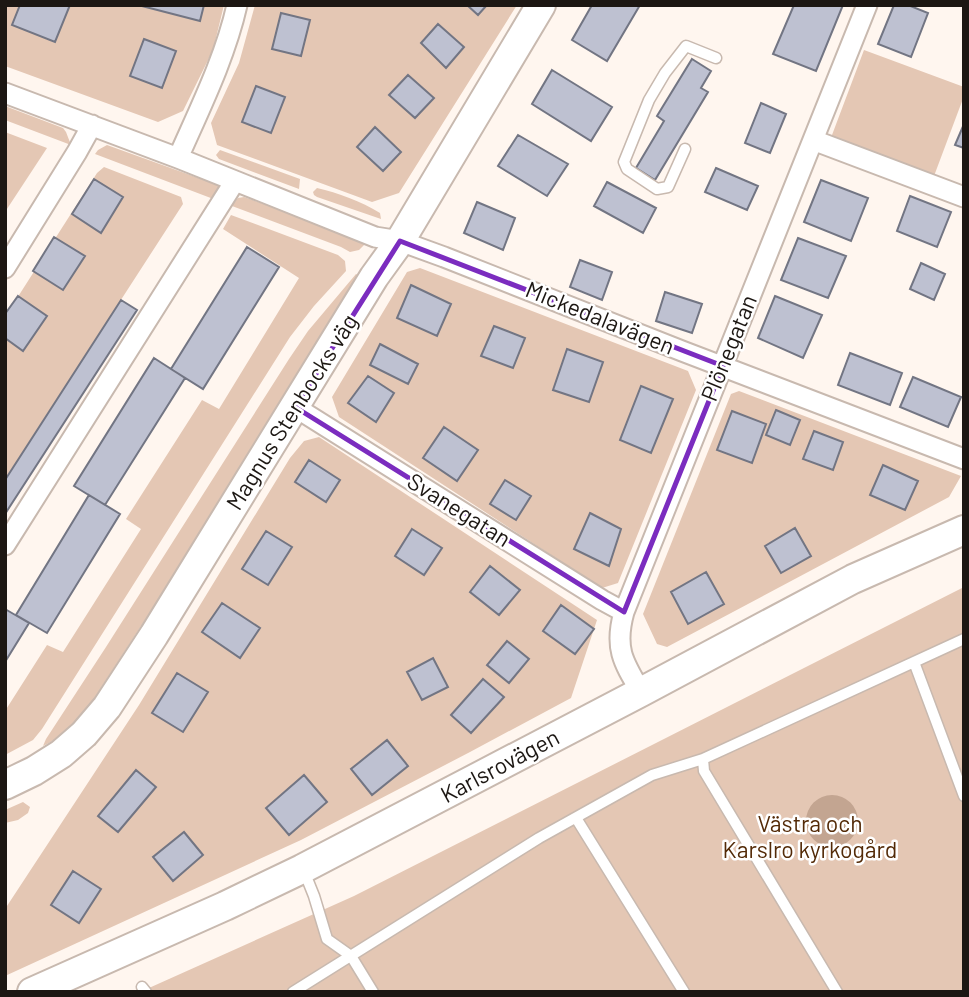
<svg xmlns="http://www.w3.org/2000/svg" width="969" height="997" viewBox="0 0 969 997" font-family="Barlow,sans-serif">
<rect width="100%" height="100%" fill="#fff6ef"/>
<path fill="#e4c7b4" d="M5,5H224L213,50L183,111L158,122L5,66Z
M255,5H517L399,193L372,202L217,145L211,123L239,63Z
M864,50L964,87V96L934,176L833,138L832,135Z
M5,106L63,128L66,132L71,145L5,120Z
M5,132L47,148L5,212Z
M107,145L215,184L221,188L216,200L95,154L98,150Z
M220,150L300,179L299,189L219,159L216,155Z
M104,167L181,197L183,204L5,479V317L97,173Z
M317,188C338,193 361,201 380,213L381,219L317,197L314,195L313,192Z
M244,197L358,238L365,242V244L359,250L350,252L341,247L232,206V205L238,198Z
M231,215L338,255L345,261L346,271L314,306L290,337L42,729L33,740L5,755V711L47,645L63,652L141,529L126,519L202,400L219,409L299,278L223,229Z
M420,268L688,371L696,390L618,583L602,588L339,417L332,397L407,272Z
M356,274L358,275L359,277L167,586L88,708C75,724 62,737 43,746L46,739L106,647L289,359L308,331Z
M739,391L961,476L949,497L667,647L657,644L643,614L731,394Z
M319,437L597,620L571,698L470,752L301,840L5,976V909L139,705L290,458L304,441Z
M964,587V992H140L354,896Z
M23,802L30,807L28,813L18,820L5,823V810Z"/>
<path fill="#c3a591" d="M806 821a26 26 0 1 1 52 0a26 26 0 1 1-52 0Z"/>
<path fill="#bec1d1" stroke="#727583" stroke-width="2" d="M20,5H70L55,42L12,25Z
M138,5H204L200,21Z
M467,5H487L478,15Z
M592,5H640L607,61L572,40Z
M794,5H843L816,71L773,54Z
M894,5H908L928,13L911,57L878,44Z
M281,13L310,20L301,56L272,49Z
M438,24L464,47L446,68L421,43Z
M144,39L176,51L162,88L130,76Z
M692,59L711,71L701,88L708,92L655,180L636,168L664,121L657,116Z
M552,70L612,107L591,141L532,104Z
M408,75L434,98L415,118L389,95Z
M256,86L285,97L271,133L242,122Z
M761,103L786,114L770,153L745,143Z
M964,124V148L955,145Z
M375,127L401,152L383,171L357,147Z
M518,135L568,164L547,196L498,166Z
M716,168L758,186L747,210L705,192Z
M94,179L123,197L101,233L72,214Z
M821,180L868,198L851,241L804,222Z
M607,182L656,208L643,233L594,206Z
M910,196L951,212L937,247L897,231Z
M477,202L515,218L503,250L464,233Z
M54,237L85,256L63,290L33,271Z
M798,238L846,256L828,298L781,280Z
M247,247L279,267L203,389L171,369Z
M580,260L612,272L602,300L570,287Z
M921,263L945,274L934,300L910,289Z
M411,285L451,304L437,336L397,318Z
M665,292L702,304L692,333L656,321Z
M18,296L47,316L23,351L5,338V314Z
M775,296L822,315L803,358L758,338Z
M121,300L137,310L5,514V480Z
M494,326L525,338L513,368L481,356Z
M380,344L418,364L408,384L370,365Z
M567,349L603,362L589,402L553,390Z
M850,353L902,373L890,405L838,385Z
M154,358L185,378L105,505L74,486Z
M368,376L394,393L376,422L348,403Z
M913,377L961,397L948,427L900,407Z
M641,386L673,399L651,453L620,440Z
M776,410L800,420L790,445L766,435Z
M732,411L766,424L752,463L717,450Z
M444,427L478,450L457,481L423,458Z
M814,431L843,442L833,470L803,459Z
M309,460L340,480L326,502L295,482Z
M883,465L918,481L905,510L870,495Z
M505,480L531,496L516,520L490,504Z
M89,495L120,514L47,633L16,615Z
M590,513L621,529L609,566L574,549Z
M795,528L811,556L781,573L765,546Z
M412,529L442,548L424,575L395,556Z
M266,531L292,547L268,585L242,569Z
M490,566L520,590L499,615L470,592Z
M706,572L724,604L688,624L671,592Z
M222,603L260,628L240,658L202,632Z
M561,605L594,629L575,654L543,631Z
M5,609L29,623L5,662Z
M507,641L529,659L509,683L487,665Z
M433,658L448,687L422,700L407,672Z
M177,673L208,692L183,732L152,713Z
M483,679L504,697L471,733L451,715Z
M387,740L408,766L372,795L351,769Z
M136,770L156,787L118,832L98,816Z
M304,775L327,802L289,835L266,808Z
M184,832L203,855L173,881L153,857Z
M73,871L101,889L79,923L51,905Z"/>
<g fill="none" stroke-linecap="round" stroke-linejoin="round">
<g stroke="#c8b9af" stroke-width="13">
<path id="lane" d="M685,149L668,187L657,189L627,169L624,162L649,100L665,73L686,46L716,58
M914,662L964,796
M576,818L684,992
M304,871L314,896L327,939L351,956L373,992
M142,987L146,992
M293,992L539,838L652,775L703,759
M837,992L704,771L703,759L964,639"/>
</g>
<g stroke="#c8b9af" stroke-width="23">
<path id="street" d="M5,93L178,158L375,237L400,241L444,257L682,351L964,459
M813,140L964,197
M178,158C200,108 225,58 237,5
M5,268L77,152L92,125
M295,407L602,600L624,612
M5,545L235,181
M641,692C623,662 614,648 624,612L867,5"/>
</g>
<g stroke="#c8b9af" stroke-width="32">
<path id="secondary" d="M5,785L34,771L61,754L84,734L107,707L154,635L374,277L400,241L541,5
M32,992L225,906L302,869L641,692L853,579L964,530"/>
</g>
<use href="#lane" stroke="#fff" stroke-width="10"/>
<use href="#street" stroke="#fff" stroke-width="19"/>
<use href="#secondary" stroke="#fff" stroke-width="28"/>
</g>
<path fill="none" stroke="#7b2cbf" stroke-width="5" stroke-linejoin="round" d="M400,241L723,366L624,612L295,407Z"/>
<g text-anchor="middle" stroke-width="5" stroke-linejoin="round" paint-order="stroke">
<g font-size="23" fill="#1c1713" stroke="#fff">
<text transform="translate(600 318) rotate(22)" y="8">Mickedalavägen</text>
<text transform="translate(729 348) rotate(-68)" y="8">Plönegatan</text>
<text transform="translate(292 412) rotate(-58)" y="8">Magnus Stenbocks väg</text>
<text transform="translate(459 510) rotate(32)" y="8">Svanegatan</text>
<text transform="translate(500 766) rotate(-28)" y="8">Karlsrovägen</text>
</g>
<g font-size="23" fill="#532a07" stroke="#fff">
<text x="810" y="832">Västra och<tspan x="810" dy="26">Karslro kyrkogård</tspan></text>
</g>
</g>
<rect width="969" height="997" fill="none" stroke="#1c1713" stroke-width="14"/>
</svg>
